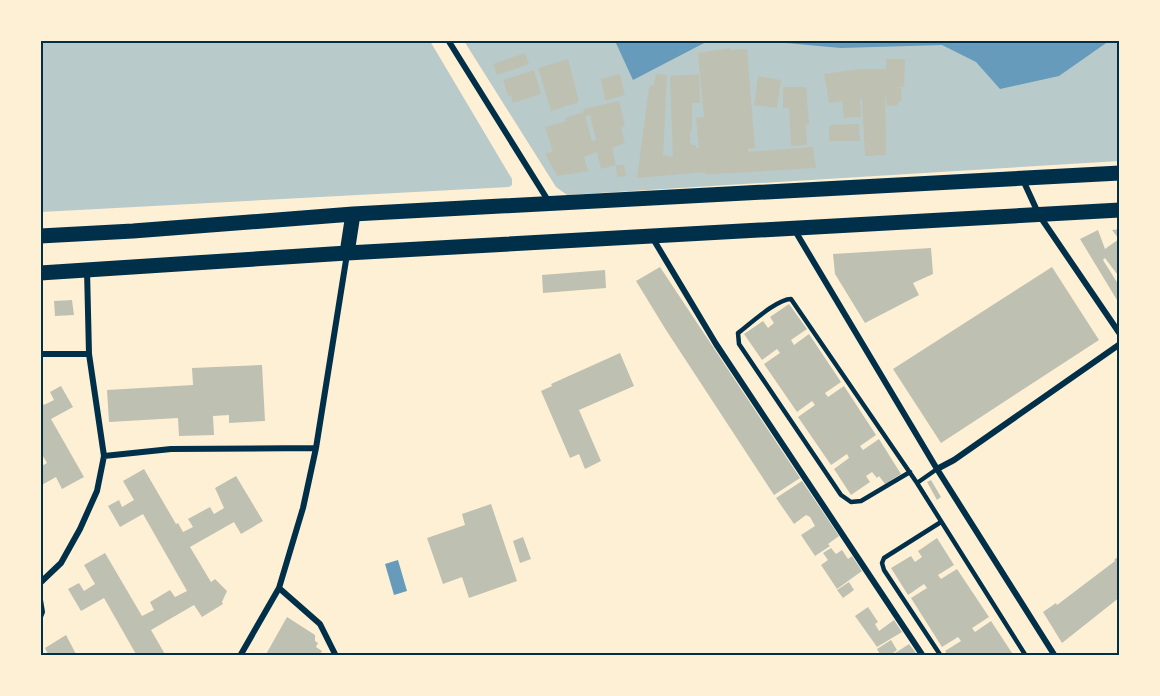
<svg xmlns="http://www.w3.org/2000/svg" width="1160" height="696" viewBox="0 0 1160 696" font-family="'Asap Condensed',sans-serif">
<rect width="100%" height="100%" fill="#fdf0d5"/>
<path fill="#b9caca" d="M41,40L430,41L512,179V185L509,187L41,212Z
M464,41H1119V161L567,195L556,187Z"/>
<path fill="#669bbc" d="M615,41H708L633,80Z
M764,41H1109L1059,76L1000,89L976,62L942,45L841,48Z
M398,560L407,591L394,595L385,564Z"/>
<path fill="#bec0b2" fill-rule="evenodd" d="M730,48V50L747,49L755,148L748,149V152L813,147L816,168L734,173L705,174V172L637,178L649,88L651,85H654L656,74L667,75L663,157L665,155L673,157L670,76L699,74L700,103H692V131H690V142L692,145H696V148H699L696,118L704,117L698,53Z
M525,53L529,64L497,75L493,64Z
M568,59L579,102L551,111L538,68Z
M886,59H905L904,87H894L901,88L902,101H899L898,105L887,106L885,89L886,155L865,156L862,99H860L861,117L844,118L842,101L829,103L824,74L860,69H885L886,76Z
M534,70L541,94L513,103L511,95L508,96L503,80Z
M620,74L625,95L605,100L601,79Z
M758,76L781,80L777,108L754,105Z
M783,87H806L809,124L806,125L807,145L791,146L789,108H783Z
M619,101L625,126L621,127L625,143L612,148L616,165L601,169L597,152L584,157L588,171L557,176L545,154L553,151L545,127L567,121L565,118L584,112L583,109ZM590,115L596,140L592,141L585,116Z
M859,124L860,141H829V125Z
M616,165H624L626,176L617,177Z
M1120,229V278L1105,258L1103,260L1120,287V305L1080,239L1098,230L1105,249L1119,239L1112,230Z
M931,248L933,274L913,283L919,295L865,323L835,274L833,254Z
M660,267L800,478L774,495L666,330L636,281Z
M1052,267L1099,340L941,443L893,369Z
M605,270L606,288L543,293L542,275Z
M54,301L72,300L74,315L55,316Z
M789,304L807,329L791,340L794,345L809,334L841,382L825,393L828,397L844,386L876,435L860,446L863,450L879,439L901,474L885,484L879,476L877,478L872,472L866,476L870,482L851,495L834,469L849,458L847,454L831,465L798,417L815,405L812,401L797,412L764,364L780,353L777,349L762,360L744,334L763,321L768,328L774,323L770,317Z
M620,353L634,386L579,410L601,461L585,469L579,454L570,458L541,391L552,386L551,384Z
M262,365L265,421L229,423V415L213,416L214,435L179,436L178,418L109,422L107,390L193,385L192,368Z
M61,386L73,407L51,419L84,477L62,489L56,477L40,486V467L47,463L40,451V399L44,405L54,400L50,392Z
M144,469L176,524L178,523L183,532L193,527L188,519L210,507L214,514L224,508L215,488L236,476L263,521L241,534L234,522L190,547L211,582L215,579L227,591L222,602L223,604L202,617L194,605L151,630L166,656H137L104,598L81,611L68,589L79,583L84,591L95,584L84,565L105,553L142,616L154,610L150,602L170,590L175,597L187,591L143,514L120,527L108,506L119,500L122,507L134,500L123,481Z
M931,480L941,497L937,500L927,482Z
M802,481L839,536L828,544L830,546L815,556L801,535L815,526L810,517L806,515L794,524L776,498Z
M491,504L517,581L469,598L462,577L443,584L427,538L465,525L462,514Z
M523,537L531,559L520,563L513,541Z
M937,538L954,565L938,575L941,579L957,569L989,617L972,628L975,632L991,621L1014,656H948L945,651L961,641L958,637L942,647L911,598L927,588L924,584L908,595L891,568L911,556L915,562L922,557L918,551Z
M831,548L836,554L842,550L848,559L852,556L862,571L837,589L821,565L828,560L823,553Z
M1120,555V597L1062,643L1043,612L1056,603L1057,605L1115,561L1114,560Z
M849,582L854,590L843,598L837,590Z
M868,607L878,622L875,624L879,631L894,620L902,632L877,647L855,616Z
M287,617L315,635V641L318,643L316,647L322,651L319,656H265Z
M66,635L77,656H49L45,648Z
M891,640L897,650L892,654V655L909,644L916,653L912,656H881L877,649Z"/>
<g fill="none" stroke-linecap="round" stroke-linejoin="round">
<path stroke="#003049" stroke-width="4.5" d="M937,469L917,483L1026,656
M910,472L861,501L851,502L841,495L739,344L738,333C750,324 777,299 791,299L917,483
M941,656L884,570L882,563L884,558L941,522"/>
<path stroke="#003049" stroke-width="6" d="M448,40L549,202
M1023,180L1039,215L1120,334
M794,229L937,469L1055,656
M652,237L716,344L923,656
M87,270L89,354L104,456L171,449L316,448
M40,354H89
M937,469L954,460L1120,344
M40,583L61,563L80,529L97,491L104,456
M279,588L320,624L336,656
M40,600L42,612L40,617
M240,656L279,588L303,508L316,448L347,254"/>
<path stroke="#003049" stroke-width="15" d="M40,236L133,231L353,214L1120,173
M347,253L353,214
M40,273L347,253L1120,210"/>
</g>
<rect width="1160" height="696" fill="none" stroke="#fdf0d5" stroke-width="84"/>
<rect x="42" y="42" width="1076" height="612" fill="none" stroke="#003049" stroke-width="2"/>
</svg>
